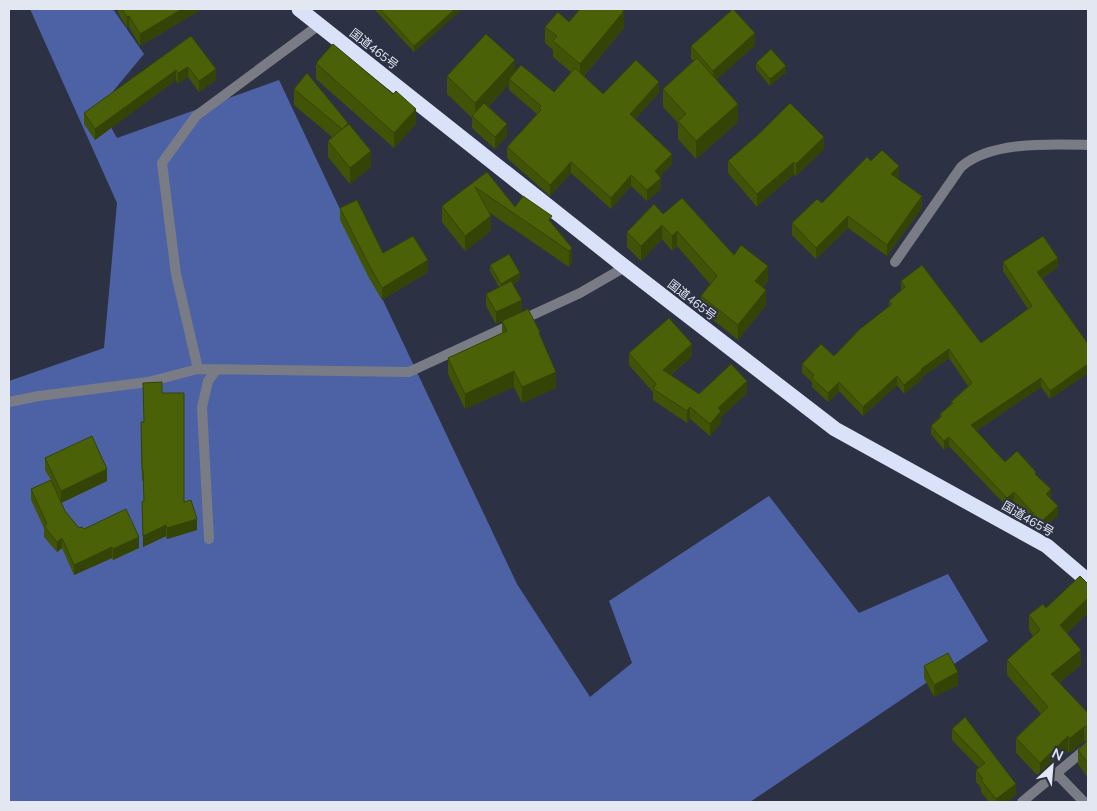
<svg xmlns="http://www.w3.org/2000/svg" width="1097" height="811" viewBox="0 0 1097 811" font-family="Mulish,'Noto Sans JP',sans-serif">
<rect width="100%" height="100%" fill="#2c3243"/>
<path fill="#4c62a5" d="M30,9H113L144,54L100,107L117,138L279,80L517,584L590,697L632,663L609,601L769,496L859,613L948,574L988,641L750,802H9V381L104,348L117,203Z"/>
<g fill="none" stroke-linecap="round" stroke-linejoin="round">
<path stroke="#797c85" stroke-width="10" d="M895,262L961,167C990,141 1051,144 1088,145
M198,369L176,274L162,163L196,116L319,25
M9,402L39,396L148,382L198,369L409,372L580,293L625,267
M209,539L202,407L208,381L216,370
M1057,774L1084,802
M1022,802L1088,747"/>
<path stroke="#d9e2f8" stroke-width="15" d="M299,9L625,267L835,429L1047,546L1088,581"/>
</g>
<path fill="#405307" d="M118,9H202L140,46L129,27L127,28L118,13Z
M374,9H462L414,52Z
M569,22L624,28L584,76L603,94L659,93L635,119L672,164L660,176L661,189L647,201L631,186L611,209L571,173L550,196L507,158V147L537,114L509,90V84L488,107L507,136L495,149L472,128V118L447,94V76L515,72L554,92L571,72L553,57V50L545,43V27Z
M191,36L216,80L199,92L188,77L178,84L176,80L95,140L84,124V113Z
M755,45L716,80L738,122L696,159L678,139V123L663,107V89L694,61L691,59V46Z
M316,63L416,124L394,148L316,79Z
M756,63L786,72L770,86L756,69Z
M294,89L348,124L371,167L350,184L328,157V141L332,137L294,105Z
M824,149L796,176L794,174L757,207L728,173V161Z
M871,161L899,178L898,179L922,208L887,256L848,228L816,259L792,235V223L822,203Z
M487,172L515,207L552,223L572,248V263L569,267L490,213L491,231L465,251L442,222V206Z
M340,208L383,253L428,272L382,300L369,278L340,220Z
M663,214L734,255L768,281L763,287L766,305L738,340L701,310V296L710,284L677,246L672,251L662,239L641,261L627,247V232Z
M1003,262L1058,267L1042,278L1088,344V373L1050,399L1041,387L976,431L1005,462L1036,475L1051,498L1058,515L1041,531L1014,501L1007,507L949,446L944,450L931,434V426L940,417V414L951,404V402L968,386L949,358L922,377V379L904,394L897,385L863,416L839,391L828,402L812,387V382L802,373V364L834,356L889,306V301L901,291V281L981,343L1028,309L1003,271Z
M490,265L520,279L513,284L522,312L540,335L556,388L522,403L514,387L465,409L448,374V358L502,333V321L496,324L486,306V294L499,287L490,271Z
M629,353L692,356L671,375L699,394L747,393L721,417V423L710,436L690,419L687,423L653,400V392L629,365Z
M162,393L184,502L197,530L167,539L166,536L143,547L142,502L144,501L143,481H142L141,422H144Z
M45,458L107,481L61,503L65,511L79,528L84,529L139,548L113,560L112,558L74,575L62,548L57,552L44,537V528L31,500V489L51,480L45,470Z
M1046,608L1088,613L1067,633L1081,665L1059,683L1088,713V778L1078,764V750L1087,741H1084L1069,753L1068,751L1040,778L1016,753V738L1041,714L1007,675V660L1033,636L1029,630V615Z
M924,666L958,685L934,697L924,678Z
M952,729L1016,795L1007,802H989L981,792V788L976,782V770L979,768L952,740Z"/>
<path fill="#344406" d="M182,9H202L140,46V34Z
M455,9H462L414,52V46Z
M624,11V28L580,80V64Z
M129,16V27L127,28V17Z
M755,33V45L713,83V71Z
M515,60V78L509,79V84L475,120V103Z
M786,66V72L770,86V79Z
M188,67V77L178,84V73Z
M216,69V80L199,92V81Z
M176,70V80L95,140V129Z
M659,82V93L630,124V114Z
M738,104V122L696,159V141Z
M416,109V124L394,148V133Z
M507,124V136L495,149V137Z
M824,137V149L796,176V164Z
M371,151V167L350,184V168Z
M672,154V164L655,182V171Z
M571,162V173L550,196V185Z
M794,162V174L757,207V194Z
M899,166V178L891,185V174Z
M631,175V186L611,209V198Z
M661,178V189L647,201V190Z
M922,196V208L887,256V245Z
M491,216V231L465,251V236Z
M848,216V228L816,259V248Z
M662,225V239L641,261V246Z
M677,231V246L672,251V236Z
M572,248V263L569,267V251Z
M1058,258V267L1037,280V272Z
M428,260V272L382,300V288Z
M768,266V281L755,296V281Z
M520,273V279L501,290V284Z
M766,290V305L738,340V325Z
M522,300V312L496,324V312Z
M692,344V356L663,381V370Z
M949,349V358L922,377V379L904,394V385L921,369Z
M1088,364V373L1050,399V391Z
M514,371V387L465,409V394Z
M556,372V388L522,403V387Z
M897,376V385L863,416V407Z
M1041,378V387L971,434V425Z
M747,381V393L721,417V423L710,436V424L718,408Z
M839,382V391L828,402V393Z
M690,407V419L687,423V411Z
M949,437V446L944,450V441Z
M107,469V481L61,503V491Z
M1051,489V498L1046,494Z
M1014,492V501L1007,507V498Z
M1058,506V515L1041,531V522Z
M197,519V530L167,539V528Z
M166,525V536L143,547V536Z
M139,537V548L113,560V549Z
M62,538V548L57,552V542Z
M112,547V558L74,575V565Z
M1088,598V613L1060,640V625Z
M1081,650V665L1051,689V674Z
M958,672V685L934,697V685Z
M1084,727V741L1069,753V739Z
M1068,736V751L1040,778V763Z
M1016,784V795L1007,802H996V799Z"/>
<path fill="#4b6108" stroke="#344406" d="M122,9H182L140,34L129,16L127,17Z
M380,9H455L414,46Z
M580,9H621L624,11L580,64L553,41L557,36L545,27L558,12L569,22Z
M733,9L755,33L713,71L691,46Z
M486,34L515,60L475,103L447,76Z
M191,36L216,69L199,81L188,67L178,73L176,70L95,129L84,113Z
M333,44L393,94L396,91L416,109L394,133L316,63Z
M771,49L786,66L770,79L756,63Z
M697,58L738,104L696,141L678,121L686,114L663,89Z
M636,60L659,82L630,114L672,154L655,171L661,178L647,190L631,175L611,198L571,162L550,185L507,147L541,110L539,108L541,106L509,79L521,65L554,92L575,68L603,94Z
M307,73L348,123L342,129L349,124L371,151L350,168L328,141L342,129L294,89Z
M484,103L507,124L495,137L472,116Z
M790,103L824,137L796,164L794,162L757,194L728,161L759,134Z
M882,150L899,166L891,174L922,196L887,245L848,216L816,248L792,223L817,199L822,203L867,157L871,161Z
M487,172L515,207L523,196L552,216L549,220L572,248L569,251L475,187L491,216L465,236L442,206Z
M682,198L734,255L741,245L768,266L755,281L766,290L738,325L701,296L717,276L677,231L672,236L662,225L641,246L627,232L654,204L663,214Z
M357,200L383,253L413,236L428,260L382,288L369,265L340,208Z
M1043,236L1058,258L1037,272L1088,344V364L1050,391L1041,378L971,425L1005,462L1017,451L1036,472L1035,474L1051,489L1046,494L1058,506L1041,522L1014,492L1007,498L949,437L944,441L931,426L942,416L940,414L953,403L951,402L972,383L949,349L921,369L922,370L904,385L897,376L863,407L839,382L828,393L812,378L814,375L802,364L821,344L834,356L860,329L892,304L889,301L905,287L901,281L922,265L981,343L1032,306L1003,262Z
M509,254L520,273L501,284L490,265Z
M511,281L522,300L496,312L486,294Z
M528,309L540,332L539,333L556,372L522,387L514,371L465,394L448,358L507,331L502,321Z
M669,318L692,344L663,370L699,394L731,364L747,381L718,408L721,411L710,424L690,407L687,411L653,389L656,384L629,353Z
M162,382V393H184V502L191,500L197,519L167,528L166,525L143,536L142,502L144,501L143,470H142L141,422H144L143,383Z
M92,436L107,469L61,491L45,458Z
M51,480L65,511L79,528L82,527L84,529L126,509L139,537L113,549L112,547L74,565L62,538L57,542L44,526L47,524L31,489Z
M1080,576L1088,584V598L1060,625L1081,650L1051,674L1088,713V726L1084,727L1069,739L1068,736L1040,763L1016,738L1048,707L1007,660L1040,630L1029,615L1043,604L1046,608Z
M948,653L958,672L934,685L924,666Z
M965,717L1016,784L996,799L981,780L983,779L976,770L985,763L952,729Z
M1088,740V763L1078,750Z"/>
<g text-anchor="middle" stroke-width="4" stroke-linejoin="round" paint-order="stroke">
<g font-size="12" fill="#e2e7f2" stroke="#2c3243">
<text transform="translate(374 49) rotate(38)" y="4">国道465号</text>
<text transform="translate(692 300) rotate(38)" y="4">国道465号</text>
<text transform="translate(1028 519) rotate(30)" y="4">国道465号</text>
</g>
</g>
<rect width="1097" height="811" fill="none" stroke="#e2e7f2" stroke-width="20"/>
<g transform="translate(1052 766) rotate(26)" stroke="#2c3243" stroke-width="4" paint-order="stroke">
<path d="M0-4L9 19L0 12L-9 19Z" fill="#e2e7f2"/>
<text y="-8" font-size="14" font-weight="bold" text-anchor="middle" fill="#e2e7f2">N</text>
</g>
</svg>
